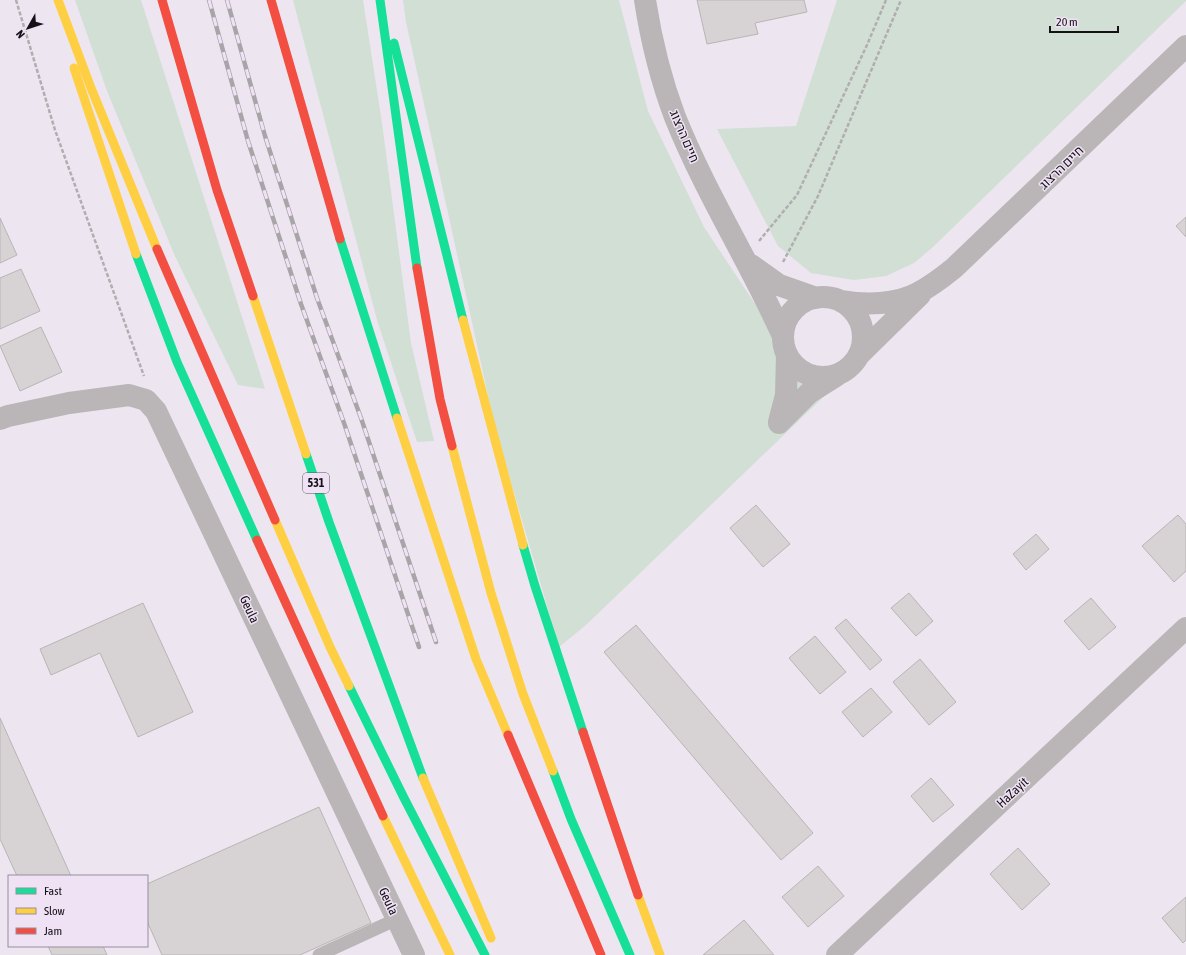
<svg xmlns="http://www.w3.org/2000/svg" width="1186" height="955" viewBox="0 0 1186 955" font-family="'Asap Condensed',Heebo,sans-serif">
<rect width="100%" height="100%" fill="#ede6f0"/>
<path fill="#d1dfd4" d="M75,0H141L265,389L238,385L174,254L107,91Z
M293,0H363L382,123L411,343L434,441L417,442L377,320Z
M403,0H619L648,111L704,227L761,313L794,373L838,383L586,625L559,647L495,427L406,22Z
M837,0H1186V1L933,247L914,263L886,276L854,280L811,273L778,246L717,129L796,126Z"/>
<path fill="#d7d2d3" stroke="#b9b4b5" d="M697,0H804L807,12L755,23L758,34L707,44Z
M1186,217V237L1176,226Z
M0,218L17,255L0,263Z
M21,269L40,311L0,329V278Z
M41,327L62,372L20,391L0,346Z
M756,505L790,544L763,567L730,528Z
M1178,515L1186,524V571L1174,582L1142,546Z
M1036,534L1049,549L1026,570L1013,554Z
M909,593L933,621L916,636L891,608Z
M1091,598L1116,627L1089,650L1064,621Z
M143,603L193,712L138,737L100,653L51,675L40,649Z
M846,619L882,660L870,670L835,628Z
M636,625L813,833L781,860L604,652Z
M815,636L846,672L820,694L789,658Z
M920,659L956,702L929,725L893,682Z
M871,688L892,712L863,737L842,712Z
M0,718L71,876H17L0,839Z
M931,778L954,805L933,822L911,796Z
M319,807L371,923L300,955H162L147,921V884Z
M1018,848L1050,884L1022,910L990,874Z
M818,866L844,896L808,927L782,897Z
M1186,897V940L1183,943L1162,918Z
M744,920L774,955H703Z
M48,946H103L107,955H52Z"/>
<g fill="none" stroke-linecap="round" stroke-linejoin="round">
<path stroke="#b2adb0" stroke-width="2.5" stroke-dasharray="4 2" stroke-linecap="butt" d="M16,0L55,130L144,376
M759,241L797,195L867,45L886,0
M783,262L818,196L901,0"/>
<path stroke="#bab6b8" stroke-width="13" d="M319,955L397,919"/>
<path stroke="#bab6b8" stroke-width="22" d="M645,0C651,39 661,80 675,117C705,192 749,261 782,334
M751,265L779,285L816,298
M783 337a40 40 0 1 1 80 0a40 40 0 1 1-80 0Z
M842,301C865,305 896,305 918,293C931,286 943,277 954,268L1186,46
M859,355L920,295
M0,419L8,416L69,403L129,395L146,400L156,411L414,955
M779,422L786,395L787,355
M779,423L809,393L836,376
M837,955L1186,628"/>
<path stroke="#16e098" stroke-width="9" d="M380,0L417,268
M394,43L463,320
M340,239L397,418
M136,254L177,362L257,540
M306,454L329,522L423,778
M523,545L535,586L583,732
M349,686L403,796L485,955
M553,771L571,819L630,955"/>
<path stroke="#ffcf43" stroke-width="9" d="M58,0L91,88L157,249
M74,68L136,254
M253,296L306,454
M463,320L523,545
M397,418L476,659L508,735
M452,446L491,593L523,694L553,771
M275,520L330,647L349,686
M423,778L491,938
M383,816L450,955
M638,895L660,955"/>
<path stroke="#f24e42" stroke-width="9" d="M162,0L217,190L253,296
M271,0L340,239
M157,249L275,520
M417,268L440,399L452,446
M257,540L383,816
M583,732L638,895
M508,735L601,955"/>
<g stroke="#a8a5a8" stroke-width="4.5">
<path id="rail" d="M209,0L248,141L301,304L344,423L419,647
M227,0L265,136L317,298L361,418L436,642"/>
</g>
<use href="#rail" stroke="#efe2f4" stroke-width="3" stroke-dasharray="9" stroke-linecap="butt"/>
</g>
<g text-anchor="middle" stroke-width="3" stroke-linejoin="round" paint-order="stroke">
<rect fill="#efe2f4" stroke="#565059" stroke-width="1" x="303" y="473" width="26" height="20" rx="3"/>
<g font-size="12" font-weight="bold" fill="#151117">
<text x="316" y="487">531</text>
</g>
<g font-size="13" fill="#151117" stroke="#efe2f4">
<text transform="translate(685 136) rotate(67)" y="5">חיים הרצוג</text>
<text transform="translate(1061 167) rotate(-44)" y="5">חיים הרצוג</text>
<text transform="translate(250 609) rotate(65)" y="5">Geula</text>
<text transform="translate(1012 792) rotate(-43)" y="5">HaZayit</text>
<text transform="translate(389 901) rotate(65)" y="5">Geula</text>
</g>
</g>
<rect x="8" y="875" width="140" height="72" fill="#efe2f4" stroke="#988e9c"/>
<rect x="16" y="888" width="20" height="6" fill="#16e098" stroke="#988e9c"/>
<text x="44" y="895" font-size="12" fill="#151117">Fast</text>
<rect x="16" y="908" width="20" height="6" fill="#ffcf43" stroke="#988e9c"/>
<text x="44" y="915" font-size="12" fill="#151117">Slow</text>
<rect x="16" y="928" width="20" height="6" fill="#f24e42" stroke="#988e9c"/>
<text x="44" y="935" font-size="12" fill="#151117">Jam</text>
<g transform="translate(28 28) rotate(231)" stroke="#efe2f4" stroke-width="3" paint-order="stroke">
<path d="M0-3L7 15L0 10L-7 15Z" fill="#151117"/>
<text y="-6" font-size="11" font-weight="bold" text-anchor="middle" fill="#151117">N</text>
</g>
<path d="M1050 26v6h68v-6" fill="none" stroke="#151117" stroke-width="2"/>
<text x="1056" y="26" font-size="12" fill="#151117" stroke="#efe2f4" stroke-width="3" paint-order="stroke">20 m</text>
</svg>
